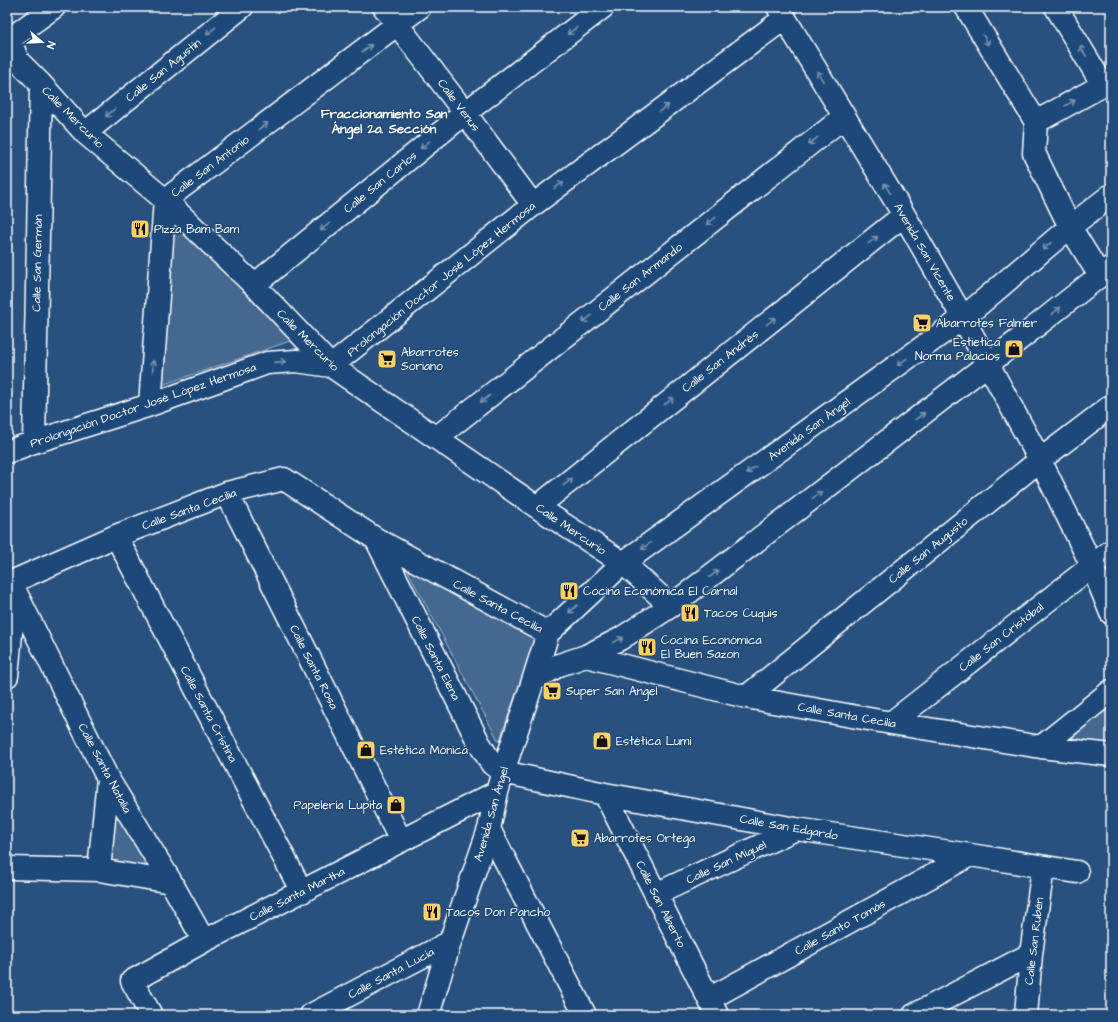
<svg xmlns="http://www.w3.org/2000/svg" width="1118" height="1022" viewBox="0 0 1118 1022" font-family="'Architects Daughter',sans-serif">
<rect width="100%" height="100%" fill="#28517f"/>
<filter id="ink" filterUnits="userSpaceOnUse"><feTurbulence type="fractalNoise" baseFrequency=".025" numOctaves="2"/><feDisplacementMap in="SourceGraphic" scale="8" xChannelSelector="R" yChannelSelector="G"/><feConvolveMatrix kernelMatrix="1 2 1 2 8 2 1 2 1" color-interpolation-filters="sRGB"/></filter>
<g filter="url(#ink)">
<path fill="#446890" stroke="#a2b4c8" d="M168,210L299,338L156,387Z
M403,562L537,634L499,742Z
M1111,696V746L1056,739Z
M110,793L164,877L102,867Z"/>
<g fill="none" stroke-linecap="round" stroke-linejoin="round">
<g stroke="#fff" stroke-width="25">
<path id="minor" d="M384,7L465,113L533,205
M778,7L904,215L963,318L1040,460L1092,566L1111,613
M966,7L1036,122L1034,153L1070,227L1100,276
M7,39L13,48L18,61L41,84L85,133L165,200L254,285L331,366L537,507L623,563L671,606
M7,41L54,7
M1036,122L1103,85L1056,7
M85,133L242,7
M254,285L465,113L603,7
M150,405L165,200L420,7
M436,438L844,117
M34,442L41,84
M7,452L34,442L150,405L267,363L296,361L331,366L533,205L785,18
M227,493L401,841
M537,507L904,215
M116,536L302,892
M376,539L479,743L492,764L503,772L605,794L796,829L970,855L1077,872
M14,589L108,779L171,882L204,941
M586,656L746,697L891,723L1041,747L1111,755
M7,676L16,580L116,536L227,493L284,479L376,539L548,633
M533,681L559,665L586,656L620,639L671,606L988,364L1111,267
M746,697L1040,460L1111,406
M891,723L1111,551
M1041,747L1111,691
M605,794L717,1015
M489,829L585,1015
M7,868L99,870L171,882
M99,870L108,779
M656,894L796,829
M709,999L970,855
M151,1015L132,981L204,941L497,792
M311,1015L450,942
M428,1015L450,942L489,829L497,792L503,772L533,681L548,633L623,563L963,318L1070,227L1111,195
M914,1015L1031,954
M1026,1015L1031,954L1043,867"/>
</g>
<use href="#minor" stroke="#1f4a7a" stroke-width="22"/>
</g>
<defs><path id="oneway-shaft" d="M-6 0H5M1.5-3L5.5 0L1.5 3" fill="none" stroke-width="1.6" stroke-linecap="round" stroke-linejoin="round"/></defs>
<g stroke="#7992af">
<use href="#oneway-shaft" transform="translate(211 31) rotate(141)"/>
<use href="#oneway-shaft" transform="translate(572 31) rotate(143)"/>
<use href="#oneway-shaft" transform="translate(986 40) rotate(59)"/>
<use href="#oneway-shaft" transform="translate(367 48) rotate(-37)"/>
<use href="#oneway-shaft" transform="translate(1083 51) rotate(-121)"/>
<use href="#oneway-shaft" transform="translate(820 76) rotate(-121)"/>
<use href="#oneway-shaft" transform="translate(1070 103) rotate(-29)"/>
<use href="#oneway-shaft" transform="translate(664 108) rotate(-37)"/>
<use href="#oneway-shaft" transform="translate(110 113) rotate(141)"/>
<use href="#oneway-shaft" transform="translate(263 126) rotate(-37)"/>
<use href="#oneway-shaft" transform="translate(813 141) rotate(142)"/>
<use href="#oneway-shaft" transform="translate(425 145) rotate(141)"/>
<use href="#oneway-shaft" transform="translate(559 185) rotate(-37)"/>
<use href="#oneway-shaft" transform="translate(887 188) rotate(-121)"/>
<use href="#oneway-shaft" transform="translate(711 221) rotate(142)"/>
<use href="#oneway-shaft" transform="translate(325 227) rotate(141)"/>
<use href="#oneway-shaft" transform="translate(873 240) rotate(-38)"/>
<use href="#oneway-shaft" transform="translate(1047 246) rotate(139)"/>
<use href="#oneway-shaft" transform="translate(1056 311) rotate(-38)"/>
<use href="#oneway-shaft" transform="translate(587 319) rotate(142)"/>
<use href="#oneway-shaft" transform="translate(771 321) rotate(-38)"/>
<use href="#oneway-shaft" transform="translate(280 362) rotate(-4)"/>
<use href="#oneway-shaft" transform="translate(902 362) rotate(144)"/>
<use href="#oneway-shaft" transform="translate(153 366) rotate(-86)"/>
<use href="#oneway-shaft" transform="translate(485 399) rotate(142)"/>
<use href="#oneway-shaft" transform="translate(669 401) rotate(-38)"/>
<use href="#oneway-shaft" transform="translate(920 416) rotate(-37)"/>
<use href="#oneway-shaft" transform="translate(751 470) rotate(144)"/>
<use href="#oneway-shaft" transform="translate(568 482) rotate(-38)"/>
<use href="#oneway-shaft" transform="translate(817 495) rotate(-37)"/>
<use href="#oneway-shaft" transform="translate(646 546) rotate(144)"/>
<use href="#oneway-shaft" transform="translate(714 574) rotate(-37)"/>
<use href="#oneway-shaft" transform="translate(573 609) rotate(137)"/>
<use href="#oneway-shaft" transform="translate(618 640) rotate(-29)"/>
</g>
</g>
<defs>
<g id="restaurant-square" transform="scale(1)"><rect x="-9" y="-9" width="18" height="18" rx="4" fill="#ffd166" stroke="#1f4a7a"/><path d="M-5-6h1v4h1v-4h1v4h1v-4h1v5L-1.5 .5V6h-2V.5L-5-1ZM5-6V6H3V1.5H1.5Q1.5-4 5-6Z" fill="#111"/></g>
<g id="supermarket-square" transform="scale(1)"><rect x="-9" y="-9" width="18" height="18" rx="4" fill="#ffd166" stroke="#1f4a7a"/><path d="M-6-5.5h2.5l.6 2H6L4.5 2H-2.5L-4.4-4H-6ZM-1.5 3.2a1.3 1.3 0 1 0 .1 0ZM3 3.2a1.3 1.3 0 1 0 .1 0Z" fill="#111"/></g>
<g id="shop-square" transform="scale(1)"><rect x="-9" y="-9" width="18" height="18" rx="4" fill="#ffd166" stroke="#1f4a7a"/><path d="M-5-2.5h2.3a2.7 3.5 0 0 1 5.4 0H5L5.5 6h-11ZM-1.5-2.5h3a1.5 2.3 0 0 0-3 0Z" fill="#111"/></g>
</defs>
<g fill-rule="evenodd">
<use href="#restaurant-square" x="140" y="229"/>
<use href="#supermarket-square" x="922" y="323"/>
<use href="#shop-square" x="1014" y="349"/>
<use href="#supermarket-square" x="387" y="359"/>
<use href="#restaurant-square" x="569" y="591"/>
<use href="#restaurant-square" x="690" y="613"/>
<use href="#restaurant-square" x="647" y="647"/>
<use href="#supermarket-square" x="552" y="691"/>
<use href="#shop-square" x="602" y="741"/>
<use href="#shop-square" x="366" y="750"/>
<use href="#shop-square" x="396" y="805"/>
<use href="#supermarket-square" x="580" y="838"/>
<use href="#restaurant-square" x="432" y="912"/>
</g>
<g text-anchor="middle" stroke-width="3" stroke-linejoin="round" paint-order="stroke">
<g font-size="12" fill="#fff" stroke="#1f4a7a">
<text transform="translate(163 70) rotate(-39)" y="4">Calle San Agustín</text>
<text transform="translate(459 105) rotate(53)" y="4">Calle Venus</text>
<text transform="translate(73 117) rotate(45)" y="4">Calle Mercurio</text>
<text transform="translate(210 166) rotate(-37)" y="4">Calle San Antonio</text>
<text transform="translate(380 182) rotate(-39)" y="4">Calle San Carlos</text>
<text transform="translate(925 252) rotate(60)" y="4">Avenida San Vicente</text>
<text transform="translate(37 263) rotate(-89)" y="4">Calle San Germán</text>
<text transform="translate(640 277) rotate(-38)" y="4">Calle San Armando</text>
<text transform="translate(441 279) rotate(-39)" y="4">Prolongación Doctor José López Hermosa</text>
<text transform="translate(308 340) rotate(45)" y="4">Calle Mercurio</text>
<text transform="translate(720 361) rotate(-38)" y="4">Calle San Andrés</text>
<text transform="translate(143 405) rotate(-19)" y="4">Prolongación Doctor José López Hermosa</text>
<text transform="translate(809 429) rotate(-36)" y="4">Avenida San Ángel</text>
<text transform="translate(189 509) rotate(-20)" y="4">Calle Santa Cecilia</text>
<text transform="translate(571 529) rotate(34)" y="4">Calle Mercurio</text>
<text transform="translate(928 550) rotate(-39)" y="4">Calle San Augusto</text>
<text transform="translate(498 606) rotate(28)" y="4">Calle Santa Cecilia</text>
<text transform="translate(1001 637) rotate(-38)" y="4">Calle San Cristóbal</text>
<text transform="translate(436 658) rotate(63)" y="4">Calle Santa Elena</text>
<text transform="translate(314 667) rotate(63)" y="4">Calle Santa Rosa</text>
<text transform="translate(209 714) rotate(62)" y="4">Calle Santa Cristina</text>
<text transform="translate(847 715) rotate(10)" y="4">Calle Santa Cecilia</text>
<text transform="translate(105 768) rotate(62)" y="4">Calle Santa Natalia</text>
<text transform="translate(491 814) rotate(-74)" y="4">Avenida San Ángel</text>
<text transform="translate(789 827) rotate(10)" y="4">Calle San Edgardo</text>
<text transform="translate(726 862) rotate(-25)" y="4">Calle San Miguel</text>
<text transform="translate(297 894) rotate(-27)" y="4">Calle Santa Martha</text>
<text transform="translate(661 904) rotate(63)" y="4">Calle San Alberto</text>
<text transform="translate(840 927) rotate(-29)" y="4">Calle Santo Tomás</text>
<text transform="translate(1034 941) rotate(-83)" y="4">Calle San Rubén</text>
<text transform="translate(391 973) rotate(-28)" y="4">Calle Santa Lucía</text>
</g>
<g font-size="12" fill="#fff" stroke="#1f4a7a" text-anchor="start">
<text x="154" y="233">Pizza Bam Bam</text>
<text x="936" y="327">Abarrotes Falmer</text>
<text x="1000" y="346" text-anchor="end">Estietica<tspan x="1000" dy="14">Norma Palacios</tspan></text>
<text x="401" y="356">Abarrotes<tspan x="401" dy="14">Soriano</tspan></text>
<text x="583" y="595">Cocina Económica El Carnal</text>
<text x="704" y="617">Tacos Cuquis</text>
<text x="661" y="644">Cocina Económica<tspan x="661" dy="14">El Buen Sazon</tspan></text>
<text x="566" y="695">Super San Angel</text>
<text x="616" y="745">Estética Lumi</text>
<text x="380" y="754">Estética Mónica</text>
<text x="382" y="809" text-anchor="end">Papelería Lupita</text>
<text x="594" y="842">Abarrotes Ortega</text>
<text x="446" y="916">Tacos Don Pancho</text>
</g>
<g font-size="13" font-weight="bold" fill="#fff" stroke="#1f4a7a">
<text x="384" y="118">Fraccionamiento San<tspan x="384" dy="15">Ángel 2a. Sección</tspan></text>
</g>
</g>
<rect width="1118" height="1022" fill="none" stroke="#1f4a7a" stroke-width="24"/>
<rect x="12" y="12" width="1094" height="998" fill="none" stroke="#fff" stroke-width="1.5" filter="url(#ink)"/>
<g transform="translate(42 42) rotate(109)" stroke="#1f4a7a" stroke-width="3" paint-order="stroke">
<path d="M0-3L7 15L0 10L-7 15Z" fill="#ffffff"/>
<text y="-6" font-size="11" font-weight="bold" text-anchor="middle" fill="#ffffff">N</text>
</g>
</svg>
